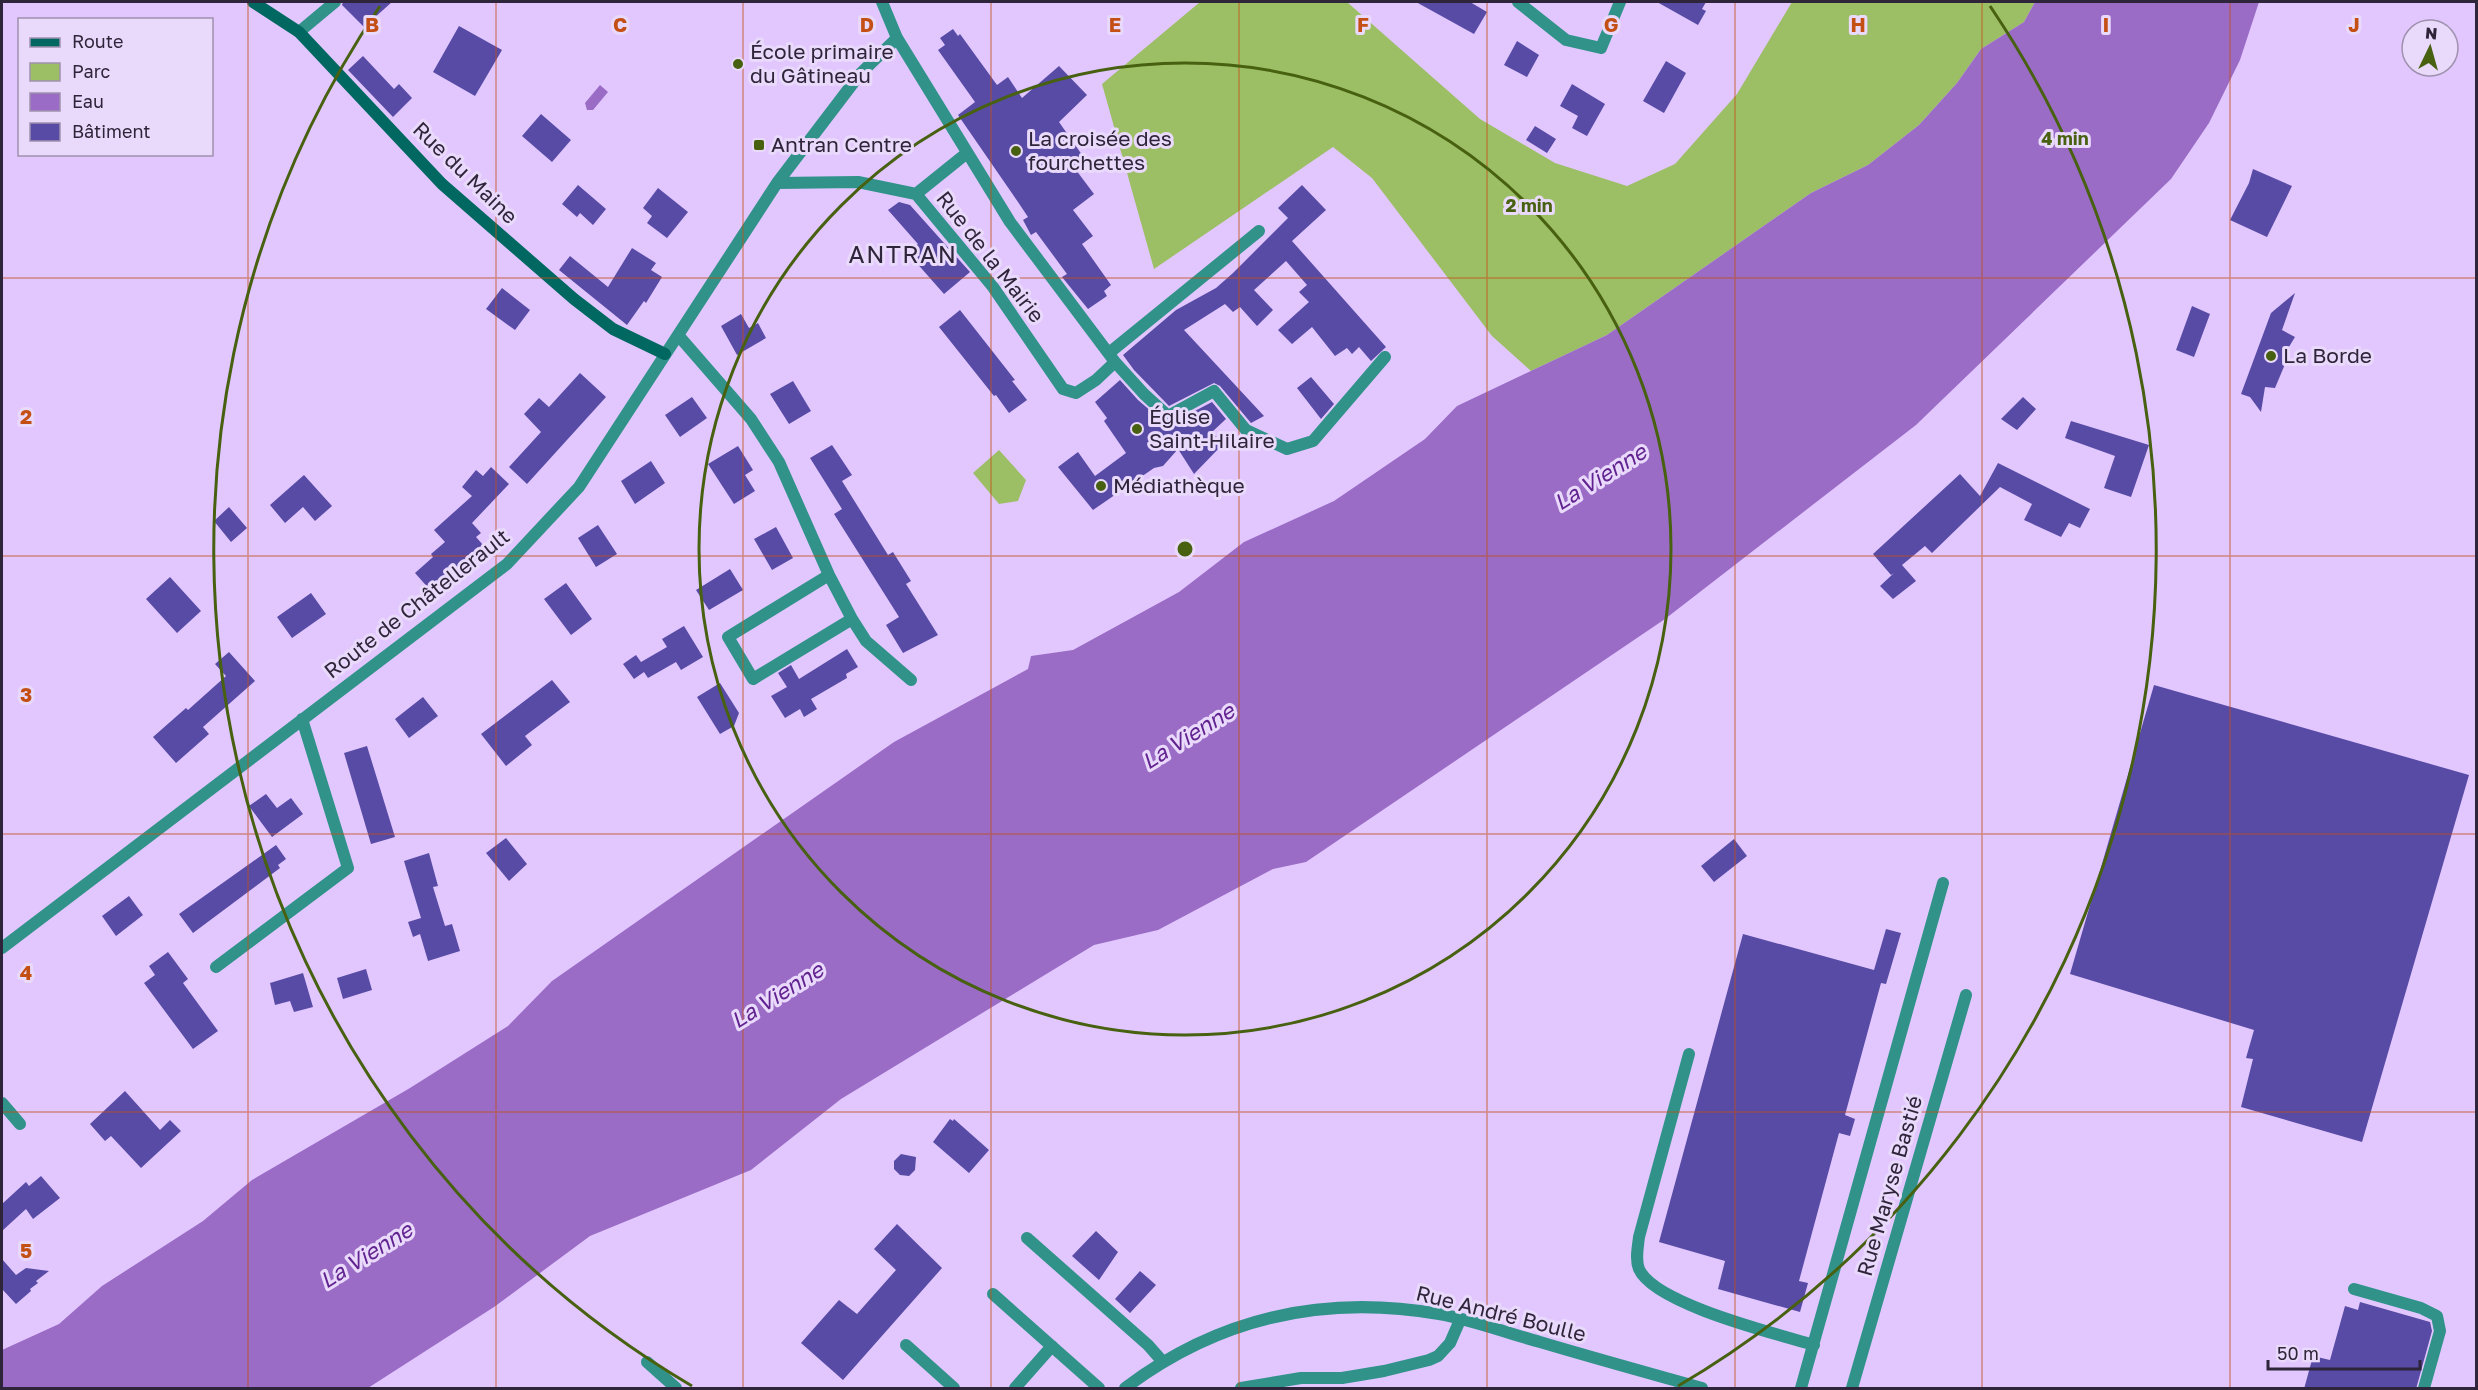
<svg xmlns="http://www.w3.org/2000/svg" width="2478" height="1390" viewBox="0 0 2478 1390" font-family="'Golos Text',sans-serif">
<rect width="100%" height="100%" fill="#e2c7ff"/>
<path fill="#9cbe65" d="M1200,2H1347L1480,119L1555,163L1627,186L1675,164L1737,94L1792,2H2035L2024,22L1981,49L1957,83L1919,125L1868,165L1811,193L1607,335L1531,371L1492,336L1372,178L1333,147L1154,269L1102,84Z
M999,450L1026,480L1018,501L999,504L973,473Z"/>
<path fill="#9a6cc6" d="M2035,2H2259L2240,60L2209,123L2171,179L1916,425L1665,619L1306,862L1273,869L1158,930L1094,945L841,1099L751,1170L590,1236L494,1307L368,1388H2V1350L59,1324L102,1286L203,1221L252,1180L410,1088L508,1026L552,981L894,742L1028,669L1031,656L1073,650L1179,592L1244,542L1334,501L1425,439L1457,406L1607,335L1811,193L1868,165L1919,125L1957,83L1981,49L2024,22Z
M600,85L608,92L593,110H587L585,103Z"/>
<path fill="#584ba5" d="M343,2H392L364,27L342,5Z
M1416,2H1470L1487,12L1474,34Z
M1657,2H1706L1702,9L1706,11L1698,25Z
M459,26L502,50L475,96L433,72Z
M953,29L958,36L960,34L997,85L1008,77L1022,98L1059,66L1087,95L1059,122L1087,162L1076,170L1094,194L1073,210L1093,236L1082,244L1111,285L1104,291L1107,296L1088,309L1062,277L1067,274L1036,232L1031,235L1023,220L1028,217L1018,202L958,115L975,102L938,50L945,45L940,38Z
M1517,41L1539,55L1527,77L1504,65Z
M363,56L394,89L399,84L412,98L393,117L348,70Z
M1666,61L1686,73L1664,113L1643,101Z
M1572,84L1605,104L1587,136L1572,128L1578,116L1560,106Z
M541,114L571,140L552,162L522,136Z
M1535,126L1556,139L1547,153L1526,140Z
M2253,169L2292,186L2267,237L2230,220L2249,183Z
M578,185L606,209L593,225L580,213L577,217L562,204Z
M1302,185L1326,210L1292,241L1386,347L1371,361L1359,347L1352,354L1347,348L1335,356L1312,327L1292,344L1278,330L1309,302L1299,292L1307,285L1286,261L1254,290L1273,310L1257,326L1240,307L1233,312L1225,304L1184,330L1264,416L1251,423L1220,386L1214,383L1169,406L1134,370L1123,355L1176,310L1216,288L1233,273L1288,218L1278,208Z
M658,188L688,212L667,238L647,223L652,216L643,208Z
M899,202L910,205L970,272L944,294L914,260L920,255L913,248L918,244L888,210Z
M632,248L656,263L651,270L662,277L646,303L644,301L627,325L559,270L570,256L608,287Z
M502,288L530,310L515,330L486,309Z
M2295,293L2282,330L2295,337L2284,355L2288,357L2275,388L2265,387L2261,412L2250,397L2241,394L2271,313Z
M2192,306L2210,314L2194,357L2176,350Z
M960,310L1015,380L1012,381L1027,400L1009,413L996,395L994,396L939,327Z
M741,314L749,328L758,323L766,338L737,355L721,326Z
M580,373L606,397L527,484L509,467L541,432L524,414L539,398L549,407Z
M1311,377L1334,404L1321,419L1297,388Z
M1120,380L1138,400L1166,424L1172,423L1212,402L1226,419L1212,432L1223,444L1194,474L1178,449L1163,466L1154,468L1093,510L1058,467L1078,452L1095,476L1126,453L1104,421L1107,418L1095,402Z
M793,381L811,411L789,424L770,394Z
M692,397L707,418L680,437L665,415Z
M2023,397L2036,409L2017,430L2001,419Z
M2071,421L2149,445L2131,497L2104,488L2115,456L2065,438Z
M832,445L852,475L842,481L888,555L893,552L911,581L906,584L938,635L903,653L886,625L899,617L834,514L842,509L810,458Z
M738,446L753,470L745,475L755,491L734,504L708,464Z
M651,461L665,483L635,504L621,481Z
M1998,463L2090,509L2080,528L2069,523L2061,537L2024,520L2032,504L2000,487L1932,553L1925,546L1902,565L1916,581L1893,599L1880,586L1894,573L1891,575L1873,554L1960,474L1980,496Z
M491,467L509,484L472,523L481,533L476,537L483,545L431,591L415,573L433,557L431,554L445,542L434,530L472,496L462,487L476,470L483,476Z
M304,475L332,506L315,521L303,507L285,523L270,505Z
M229,507L247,528L231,542L214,521Z
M598,525L617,554L596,567L578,538Z
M776,527L793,558L772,570L754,539Z
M730,569L743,590L709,610L696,590Z
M170,577L201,611L177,633L146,599Z
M566,583L592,619L571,635L544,599Z
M311,593L326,614L292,638L277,617Z
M684,626L703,657L681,670L676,662L648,678L644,672L634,679L623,664L636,655L641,662L667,647L662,639Z
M847,649L858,667L846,674L847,678L811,699L817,709L804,717L800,709L785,718L771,696L787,687L778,673L791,665L799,679Z
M229,652L255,681L203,727L209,734L176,763L153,737L186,708L188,710L226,676L215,664Z
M552,680L570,702L525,736L532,745L506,766L481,734Z
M720,683L739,713L734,726L720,734L697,697Z
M2154,685L2469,775L2362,1142L2241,1107L2253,1059L2246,1058L2254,1030L2070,974Z
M423,697L438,716L409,738L395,719Z
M367,746L395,837L371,844L344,753Z
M266,794L277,808L291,798L303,814L272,837L249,806Z
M506,838L527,864L509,881L486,853Z
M1734,839L1747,856L1714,882L1701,866Z
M276,845L286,859L278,865L280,868L193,933L179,914Z
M429,853L438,886L433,887L445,926L452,924L460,951L428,961L420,934L413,937L408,922L421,918L404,861Z
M129,896L143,915L116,936L102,916Z
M1886,929L1901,933L1886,984L1881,983L1845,1115L1855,1119L1850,1136L1839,1133L1799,1281L1808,1283L1800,1312L1718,1289L1725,1261L1659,1242L1743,934L1874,970Z
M168,952L188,979L183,983L218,1031L193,1049L144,983L155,975L149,966Z
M366,969L372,990L343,999L337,978Z
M303,973L313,1007L294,1012L290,1001L275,1005L270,983Z
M125,1091L160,1130L170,1120L181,1131L141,1168L111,1136L105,1141L90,1124Z
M950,1119L953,1121L954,1119L989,1150L969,1173L933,1142Z
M901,1154L916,1157L915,1170L909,1176L900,1175L894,1169V1161Z
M41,1176L60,1198L33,1219L26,1209L2,1231V1204L26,1182L29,1186Z
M897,1224L942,1268L843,1380L801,1343L839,1300L857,1314L896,1270L874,1249Z
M1096,1231L1118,1252L1099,1280L1072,1256Z
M2,1259L16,1275L26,1268L49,1271L36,1281L38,1283L30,1289L31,1291L16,1304L2,1289Z
M1140,1271L1156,1285L1130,1313L1115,1299Z
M2360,1302L2430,1322L2432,1331L2416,1389H2304L2313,1356L2330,1360L2345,1306L2358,1310Z"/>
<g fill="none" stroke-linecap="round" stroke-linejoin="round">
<path stroke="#319289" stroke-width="12" d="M299,32L335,2
M1689,1054L1639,1237C1638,1247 1635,1259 1639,1269C1654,1304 1777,1334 1814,1345
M1027,1238L1148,1345L1163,1362
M2354,1289L2421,1308L2437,1316L2440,1331L2424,1388
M993,1294L1099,1388
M906,1345L954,1388
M647,1362L676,1388
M1015,1388L1052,1346
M1241,1388L1301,1378H1342L1384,1371L1429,1360L1438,1356L1450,1343L1460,1320
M1801,1388L1943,883"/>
<path stroke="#319289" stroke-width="12" d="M1518,2L1566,40L1601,48L1620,2
M777,183L858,182L916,194L993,287L1063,389L1076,393L1096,380L1115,362L1010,222L897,38
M916,194L967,153
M678,335L751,419L779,462L829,575L852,619L753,679L728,637L829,575
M1109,353L1259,231
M1115,362L1144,394L1168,416L1214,391L1246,430L1287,449L1313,441L1385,357
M852,619L866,641L911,680
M2,948L507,564L579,487L777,183L860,74L897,38L882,2
M216,967L348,868L302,719
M2,1103L20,1124
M1125,1388C1218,1318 1324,1294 1439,1314C1473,1320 1507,1333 1540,1342C1594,1358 1648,1373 1702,1388
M1852,1388L1966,995"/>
<path stroke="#006860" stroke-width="12" d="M253,2L299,32L442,184L574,299L613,329L665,354"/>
</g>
<path fill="none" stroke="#c34f15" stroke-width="1.5" stroke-opacity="0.55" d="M248,2V1388M496,2V1388M743,2V1388M991,2V1388M1239,2V1388M1487,2V1388M1735,2V1388M1982,2V1388M2230,2V1388M2,278H2476M2,556H2476M2,834H2476M2,1112H2476"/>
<g fill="none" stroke="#476110" stroke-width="3">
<circle cx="1185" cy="549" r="486"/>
<path d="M692 1386A971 971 0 0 1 380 6M1990 6A971 971 0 0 1 1678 1386"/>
</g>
<g fill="#476110" stroke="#e9d9fb" stroke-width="2">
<circle cx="738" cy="64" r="6"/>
<rect x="753" y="139" width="12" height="12" rx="3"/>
<circle cx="1016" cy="151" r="6"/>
<circle cx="2271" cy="356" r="6"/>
<circle cx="1137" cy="429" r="6"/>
<circle cx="1101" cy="486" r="6"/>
</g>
<g text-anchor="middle" stroke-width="6" stroke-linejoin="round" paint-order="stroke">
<g font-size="21" fill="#2f253a" stroke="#e9d9fb" text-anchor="start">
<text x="750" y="59">École primaire<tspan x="750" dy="24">du Gâtineau</tspan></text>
<text x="1028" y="146">La croisée des<tspan x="1028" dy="24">fourchettes</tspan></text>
<text x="771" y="152">Antran Centre</text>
<text x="2283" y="363">La Borde</text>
<text x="1149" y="424">Église<tspan x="1149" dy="24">Saint-Hilaire</tspan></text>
<text x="1113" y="493">Médiathèque</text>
</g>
<g font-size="21" fill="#2f253a" stroke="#e9d9fb">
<text transform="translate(465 173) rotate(44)" y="7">Rue du Maine</text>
<text transform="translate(990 257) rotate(52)" y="7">Rue de la Mairie</text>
<text transform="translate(417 604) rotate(-38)" y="7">Route de Châtellerault</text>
<text transform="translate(1890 1186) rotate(-74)" y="7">Rue Maryse Bastié</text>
<text transform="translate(1501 1314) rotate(14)" y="7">Rue André Boulle</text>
</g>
<g font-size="22" font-style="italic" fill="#61238f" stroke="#e9d9fb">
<text transform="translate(1600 477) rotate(-32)" y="8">La Vienne</text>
<text transform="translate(1188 736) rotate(-32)" y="8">La Vienne</text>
<text transform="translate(777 995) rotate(-32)" y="8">La Vienne</text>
<text transform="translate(366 1255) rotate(-32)" y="8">La Vienne</text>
</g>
<g font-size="24" letter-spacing="1.5" fill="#2f253a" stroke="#e9d9fb">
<text x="903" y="263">ANTRAN</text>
</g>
</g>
<g font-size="20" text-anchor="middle" font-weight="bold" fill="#c34f15" stroke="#e9d9fb" stroke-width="6" stroke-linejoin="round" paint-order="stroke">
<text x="372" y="32">B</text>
<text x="620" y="32">C</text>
<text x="867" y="32">D</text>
<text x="1115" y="32">E</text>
<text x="1363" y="32">F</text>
<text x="1611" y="32">G</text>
<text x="1858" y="32">H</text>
<text x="2106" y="32">I</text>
<text x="2354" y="32">J</text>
<text x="26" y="424">2</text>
<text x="26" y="702">3</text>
<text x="26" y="980">4</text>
<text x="26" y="1258">5</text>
</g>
<circle cx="1185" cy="549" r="9" fill="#476110" stroke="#e9d9fb" stroke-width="3"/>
<g font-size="18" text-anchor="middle" font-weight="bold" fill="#476110" stroke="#e9d9fb" stroke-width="6" stroke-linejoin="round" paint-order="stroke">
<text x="2065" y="145">4 min</text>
<text x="1529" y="212">2 min</text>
</g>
<rect width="2478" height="1390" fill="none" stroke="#2f253a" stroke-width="6"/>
<rect x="18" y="18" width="195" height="138" fill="#e9d9fb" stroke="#9f91ae" stroke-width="1.5"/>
<rect x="30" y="38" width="30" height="9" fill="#006860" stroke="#9f91ae" stroke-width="1.5"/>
<text x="72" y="48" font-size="18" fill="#2f253a">Route</text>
<rect x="30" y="63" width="30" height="18" fill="#9cbe65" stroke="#9f91ae" stroke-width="1.5"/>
<text x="72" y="78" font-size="18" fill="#2f253a">Parc</text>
<rect x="30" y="93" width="30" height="18" fill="#9a6cc6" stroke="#9f91ae" stroke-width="1.5"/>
<text x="72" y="108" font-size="18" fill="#2f253a">Eau</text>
<rect x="30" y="123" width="30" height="18" fill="#584ba5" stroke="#9f91ae" stroke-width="1.5"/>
<text x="72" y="138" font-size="18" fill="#2f253a">Bâtiment</text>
<g transform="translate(2430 48) rotate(5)"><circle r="28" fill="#e9d9fb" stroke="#9f91ae" stroke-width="1.5"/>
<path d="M0-4.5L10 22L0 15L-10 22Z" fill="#476110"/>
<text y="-9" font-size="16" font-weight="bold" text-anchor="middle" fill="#2f253a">N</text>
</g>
<path d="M2268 1360v9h152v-9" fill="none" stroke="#2f253a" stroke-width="3"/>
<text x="2277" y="1360" font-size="18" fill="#2f253a" stroke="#e9d9fb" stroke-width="4.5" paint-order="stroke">50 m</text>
</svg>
